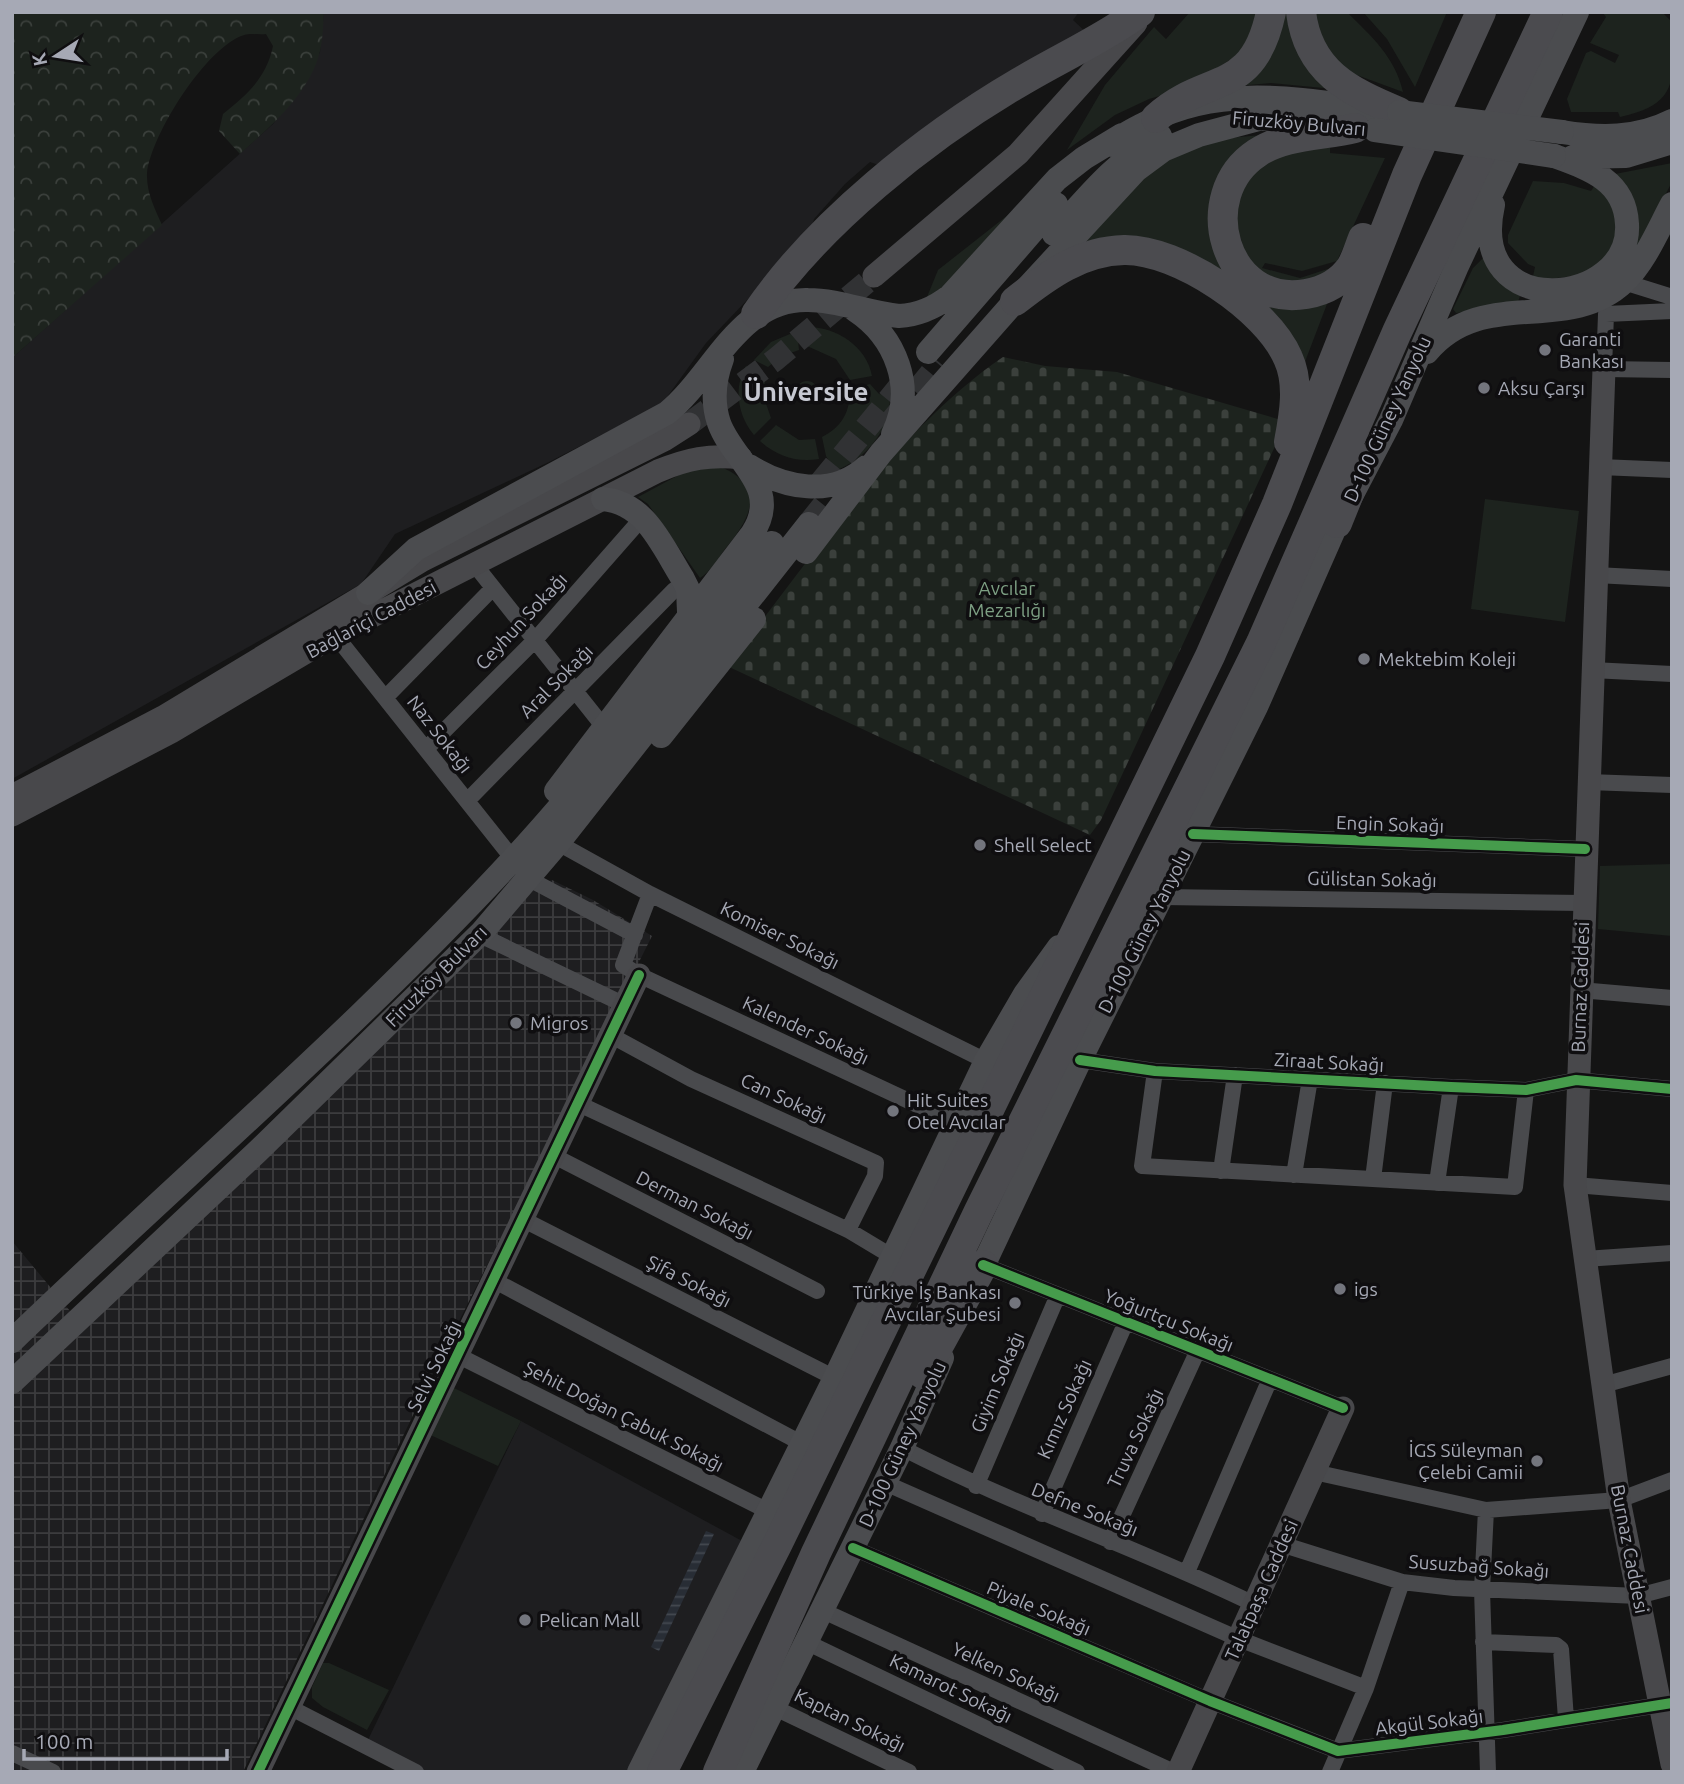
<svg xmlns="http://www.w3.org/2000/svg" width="1684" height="1784" viewBox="0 0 1684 1784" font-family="Ubuntu,sans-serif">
<defs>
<pattern id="industrial-grid" width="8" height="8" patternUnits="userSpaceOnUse" patternTransform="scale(1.75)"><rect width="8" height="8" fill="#1e1e20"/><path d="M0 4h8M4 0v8" fill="none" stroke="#3c3c3e"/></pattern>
<pattern id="forest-crowns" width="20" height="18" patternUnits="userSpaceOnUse" patternTransform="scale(1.75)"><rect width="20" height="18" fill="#1d231e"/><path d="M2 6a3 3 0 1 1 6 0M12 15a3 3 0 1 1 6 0" fill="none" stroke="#3b403c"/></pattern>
<pattern id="cemetery-stones" width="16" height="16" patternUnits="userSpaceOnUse" patternTransform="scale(1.75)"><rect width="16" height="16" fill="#1d231e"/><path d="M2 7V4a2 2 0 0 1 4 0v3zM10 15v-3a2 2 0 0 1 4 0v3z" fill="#3b403c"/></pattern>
<pattern id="water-rules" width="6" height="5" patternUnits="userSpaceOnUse" patternTransform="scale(1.75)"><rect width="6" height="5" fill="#282d35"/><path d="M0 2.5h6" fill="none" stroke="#444950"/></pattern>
</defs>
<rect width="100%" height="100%" fill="#141414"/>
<path fill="#1e1e20" d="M324,12H1079L1073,20L1089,35L879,165L870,162L845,184L814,219L810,234L706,343L662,404L549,462L395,534L361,584L12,779V358L273,124L303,87L320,52Z
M521,1421L744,1542L628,1772H425L367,1742Z"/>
<path fill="url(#industrial-grid)" d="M552,880L593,900L652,936L435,1369L243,1772H12V1241L85,1329L532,887Z"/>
<path fill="#1d231e" d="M1190,12H1265L1256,44L1183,89L1149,99L1115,115L1067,150L1105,85L1154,27L1166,39Z
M1280,12H1295L1334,89L1271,83L1238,86Z
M1311,12H1347C1372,37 1395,57 1403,92L1335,67Z
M1363,12H1447L1415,87L1387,39Z
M1662,12L1672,22C1672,77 1683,103 1620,117L1618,112H1571L1567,99L1586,53L1591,51L1615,63L1619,55L1590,43L1606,17L1603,13Z
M1272,135L1245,151L1225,268L1324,299L1327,304L1303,367L1230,286L1071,250C1135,180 1169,136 1272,135Z
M1312,147L1330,148V153L1385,158L1337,261L1302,271L1265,263L1262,268L1300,278L1343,264L1307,287L1252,273L1230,206L1236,187L1276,156Z
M1672,163V182L1636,250L1632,248L1615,174Z
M1533,181L1564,183L1591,191L1595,185C1622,201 1617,228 1612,254L1582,275L1532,281L1535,267L1528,264L1508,243V235Z
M1013,211L956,278L925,302L938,270Z
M1484,257L1505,286L1520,296L1517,305L1456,313L1453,309L1473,268Z
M806,327C835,326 867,346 872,376L850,380L836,359L807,346Z
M797,331L799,350L782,356L768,367L754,360L771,342Z
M746,366L766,376L763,395L771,418L754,435C738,416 733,388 746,366Z
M796 392a11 11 0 1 1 22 0a11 11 0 1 1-22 0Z
M870,384L879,394L890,395C891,430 866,459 835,471L826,456L822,437C842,427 850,412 850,390Z
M776,425L799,440L815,439L819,459C797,463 776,456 760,441Z
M721,467C768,487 750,519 725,549C718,559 710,572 700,578L648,504L638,497L688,470Z
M1485,499L1579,511L1565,622L1471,609Z
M1672,864V936L1598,929L1600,866Z
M450,1386L521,1421L498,1466L426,1433Z
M323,1663H329L389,1690L367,1730L323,1707L312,1698V1687Z"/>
<path fill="url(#forest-crowns)" d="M12,12H324C323,25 323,39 320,51C310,93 271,126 240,154L219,131L223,114C247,95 267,77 273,46L266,34C259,35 250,33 244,35C206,47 151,135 147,173C146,192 155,209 162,225L12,358Z"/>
<path fill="url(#cemetery-stones)" d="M1003,357L1045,366L1117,372L1281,420L1277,442L1101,820L1090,835L727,666C807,564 897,429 1003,357Z"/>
<path fill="url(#water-rules)" d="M706,1531L714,1534L659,1651L651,1647Z"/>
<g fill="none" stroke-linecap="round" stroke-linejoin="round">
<path stroke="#313234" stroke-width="23" stroke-dasharray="23 11" stroke-linecap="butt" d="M689,424L776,359L874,276"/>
<path stroke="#313234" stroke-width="24" stroke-dasharray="24 12" stroke-linecap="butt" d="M893,420L940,363
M820,484L899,388
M809,524L850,473"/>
<path stroke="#494a4d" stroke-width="16" d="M1624,282L1672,297
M1672,311L1606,314L1604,369L1672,370
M1600,467L1672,470
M475,565L603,726
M1596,575L1672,579
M335,635L513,859
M1592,670L1672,674
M385,698L493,588
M426,749L535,640L643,517
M1588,782L1672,785
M467,801L674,590
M1193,834L1585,849
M558,843L650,894L986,1061
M529,879L635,935
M650,894L623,965L639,975L956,1123
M1161,897L1583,903
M480,935L625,1005
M1580,990L1672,998
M610,1035L691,1079L876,1163L875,1176L848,1230
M1080,1060L1155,1071L1451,1087L1526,1090L1576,1080L1672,1089
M1155,1071L1142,1166L1515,1187L1526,1090
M579,1104L848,1230L893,1257
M554,1156L817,1291
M1221,1171L1235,1075
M1294,1175L1310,1079
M1373,1179L1385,1083
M1437,1183L1451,1087
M1575,1185L1672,1193
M524,1220L835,1378
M1585,1259L1672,1253
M983,1265L1343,1408
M495,1281L803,1444
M459,1356L770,1512
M1603,1385L1672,1366
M902,1448C1017,1507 1139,1548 1254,1604
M1314,1472L1486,1510L1619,1500L1672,1480
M885,1483L1239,1639L1366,1688
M976,1486L1058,1295
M1486,1510L1482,1590L1488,1772
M1042,1514L1126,1322
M1110,1542L1198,1350
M1281,1544L1402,1582L1454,1588L1638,1596L1672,1587
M853,1548L1210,1701L1338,1751L1503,1730L1672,1703
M1187,1572L1270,1379
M821,1610L1174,1772
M806,1642L1077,1772
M1483,1642L1556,1645L1561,1649L1566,1719
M289,1707L416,1772
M773,1707L909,1772
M12,1753L53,1772
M1330,1772L1366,1688L1402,1582"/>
<path stroke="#48484b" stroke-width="23" d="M874,276L1018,154L1136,23
M1604,369L1575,1185L1619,1500L1672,1764
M12,796L163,717L423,560L664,440L689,424
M12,815L171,732L335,635L658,471C687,459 710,454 741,458
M258,1772L639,975
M1178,1772L1343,1408"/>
<path stroke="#4b4c4f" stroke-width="24" d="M1245,117L1334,126
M1562,132C1599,138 1637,139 1672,121
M1112,145C1123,134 1135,129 1148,122C1223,83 1302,100 1382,110
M1573,157L1626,156L1672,142
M1493,205C1466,324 1632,307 1627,224C1625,181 1590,169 1554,156
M1054,234C1090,194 1113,164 1160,136
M855,310C896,337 916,388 893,434
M928,352L1056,204
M1427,352C1483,285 1566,336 1624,282C1645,262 1658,230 1672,204
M749,466C784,488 832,498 866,467
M603,499C646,503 662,546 683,579L688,589L689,612
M806,552L881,453L1015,301L1136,170L1163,150L1199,135L1259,119
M368,593L416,549L667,413C714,375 739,298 808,300C839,300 868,313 899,316C919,315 934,308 950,296L1057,179L1084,158L1122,135
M661,736L754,619
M556,791L752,534C783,487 733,462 719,423C712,402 714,380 722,359
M975,1283L1080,1060L1256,707L1337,523L1391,420L1457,266L1577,12
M12,1341C183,1176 367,1020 527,844C614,748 690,643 772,543
M12,1382L258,1151L482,932L558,843L809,524
M639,1772L835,1378L986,1061L1025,994L1059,947
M742,1772L902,1448L942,1358"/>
<path stroke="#4b4b4f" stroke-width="30" d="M1301,12C1308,71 1348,91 1399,112
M1156,118C1206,72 1253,98 1271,12
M1355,128C1323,136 1285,134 1257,153C1193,195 1224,308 1306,294C1324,291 1340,283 1351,267C1356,259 1359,248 1363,238
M1015,301C1048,275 1081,251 1124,250C1178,249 1267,309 1288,358C1300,384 1294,415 1289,442
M756,314C817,224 926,137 1020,82C1062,57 1099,41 1140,12
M1337,523L1363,459
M923,1374L983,1265
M662,1772L777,1545L1210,656L1277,504L1407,175L1481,12
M718,1772L816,1553L979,1211L1261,643L1397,332L1548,12"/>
<path stroke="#4b4c4f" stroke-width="24" d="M1399,112L1562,132
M1375,130L1554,156"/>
<g stroke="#0f0e10" stroke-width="15">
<path id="cycleway" d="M1193,834L1585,849
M1080,1060L1155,1071L1451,1087L1526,1090L1576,1080L1672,1089
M983,1265L1343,1408
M853,1548L1210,1701L1338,1751L1503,1730L1672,1703
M258,1772L639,975"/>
</g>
<use href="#cycleway" stroke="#469c4c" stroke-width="10"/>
</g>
<g fill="#73757d" stroke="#0f0e10" stroke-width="2.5">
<circle cx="1545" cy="350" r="7"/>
<circle cx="1484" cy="388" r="7"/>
<circle cx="1364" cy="659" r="7"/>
<circle cx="980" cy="845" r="7"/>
<circle cx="516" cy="1023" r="7"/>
<circle cx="893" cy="1111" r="7"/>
<circle cx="1340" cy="1289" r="7"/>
<circle cx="1015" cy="1303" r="7"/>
<circle cx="1537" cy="1461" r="7"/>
<circle cx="525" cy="1620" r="7"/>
</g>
<g text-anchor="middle" stroke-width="7" stroke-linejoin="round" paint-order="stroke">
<g font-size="19" fill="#a6a9b5" stroke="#0f0e10">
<text transform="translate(1299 123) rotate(5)" y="7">Firuzköy Bulvarı</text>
<text transform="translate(1387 419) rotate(-65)" y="7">D-100 Güney Yanyolu</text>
<text transform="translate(371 619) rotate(-28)" y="7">Bağlariçi Caddesi</text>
<text transform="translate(521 621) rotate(-47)" y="7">Ceyhun Sokağı</text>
<text transform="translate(556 681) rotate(-45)" y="7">Aral Sokağı</text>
<text transform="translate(440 734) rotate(52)" y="7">Naz Sokağı</text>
<text transform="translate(1390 824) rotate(2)" y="7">Engin Sokağı</text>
<text transform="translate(1372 879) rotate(1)" y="7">Gülistan Sokağı</text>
<text transform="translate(1144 931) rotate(-63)" y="7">D-100 Güney Yanyolu</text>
<text transform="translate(780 935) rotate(26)" y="7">Komiser Sokağı</text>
<text transform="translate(436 976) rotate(-45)" y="7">Firuzköy Bulvarı</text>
<text transform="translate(1580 987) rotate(-88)" y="7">Burnaz Caddesi</text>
<text transform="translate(806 1030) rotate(25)" y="7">Kalender Sokağı</text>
<text transform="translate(1329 1062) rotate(3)" y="7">Ziraat Sokağı</text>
<text transform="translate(784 1098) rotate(25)" y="7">Can Sokağı</text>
<text transform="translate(695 1205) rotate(27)" y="7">Derman Sokağı</text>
<text transform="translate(689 1281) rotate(27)" y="7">Şifa Sokağı</text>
<text transform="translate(1169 1320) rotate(22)" y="7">Yoğurtçu Sokağı</text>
<text transform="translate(434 1366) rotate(-64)" y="7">Selvi Sokağı</text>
<text transform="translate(997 1382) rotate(-67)" y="7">Giyim Sokağı</text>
<text transform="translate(1064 1409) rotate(-66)" y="7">Kımız Sokağı</text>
<text transform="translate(624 1416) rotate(27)" y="7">Şehit Doğan Çabuk Sokağı</text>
<text transform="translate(1135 1438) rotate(-65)" y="7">Truva Sokağı</text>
<text transform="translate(902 1444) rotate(-65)" y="7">D-100 Güney Yanyolu</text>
<text transform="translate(1085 1509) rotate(22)" y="7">Defne Sokağı</text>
<text transform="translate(1630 1549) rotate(79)" y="7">Burnaz Caddesi</text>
<text transform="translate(1479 1566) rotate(4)" y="7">Susuzbağ Sokağı</text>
<text transform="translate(1261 1590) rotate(-66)" y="7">Talatpaşa Caddesi</text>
<text transform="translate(1039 1608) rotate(23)" y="7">Piyale Sokağı</text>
<text transform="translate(1006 1672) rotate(25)" y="7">Yelken Sokağı</text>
<text transform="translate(951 1688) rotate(26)" y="7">Kamarot Sokağı</text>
<text transform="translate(850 1720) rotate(26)" y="7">Kaptan Sokağı</text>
<text transform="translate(1429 1722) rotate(-7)" y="7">Akgül Sokağı</text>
</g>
<g font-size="19" fill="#a6a9b5" stroke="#0f0e10" text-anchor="start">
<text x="1559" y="346">Garanti<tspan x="1559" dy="22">Bankası</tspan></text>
<text x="1498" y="395">Aksu Çarşı</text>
<text x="1378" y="666">Mektebim Koleji</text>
<text x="994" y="852">Shell Select</text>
<text x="530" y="1030">Migros</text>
<text x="907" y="1107">Hit Suites<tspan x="907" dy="22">Otel Avcılar</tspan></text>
<text x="1354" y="1296">igs</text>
<text x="1001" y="1299" text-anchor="end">Türkiye İş Bankası<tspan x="1001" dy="22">Avcılar Şubesi</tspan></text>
<text x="1523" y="1457" text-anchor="end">İGS Süleyman<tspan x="1523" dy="22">Çelebi Camii</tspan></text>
<text x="539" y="1627">Pelican Mall</text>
</g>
<g font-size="19" fill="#7d9f83" stroke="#0f0e10">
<text x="1007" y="595">Avcılar<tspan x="1007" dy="22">Mezarlığı</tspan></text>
</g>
<g font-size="26" font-weight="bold" fill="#c6c8d1" stroke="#0f0e10">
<text x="806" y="401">Üniversite</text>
</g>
</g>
<rect width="1684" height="1784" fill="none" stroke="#a6a9b5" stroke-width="28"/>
<g transform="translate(56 56) rotate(258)" stroke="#0f0e10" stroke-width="5" paint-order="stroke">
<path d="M0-5L12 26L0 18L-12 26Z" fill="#a6a9b5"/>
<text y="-10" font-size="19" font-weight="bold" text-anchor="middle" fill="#a6a9b5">K</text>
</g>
<path d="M24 1749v10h203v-10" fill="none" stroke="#a6a9b5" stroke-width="3.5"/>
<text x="35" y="1749" font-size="21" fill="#a6a9b5" stroke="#0f0e10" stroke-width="5" paint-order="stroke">100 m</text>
</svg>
